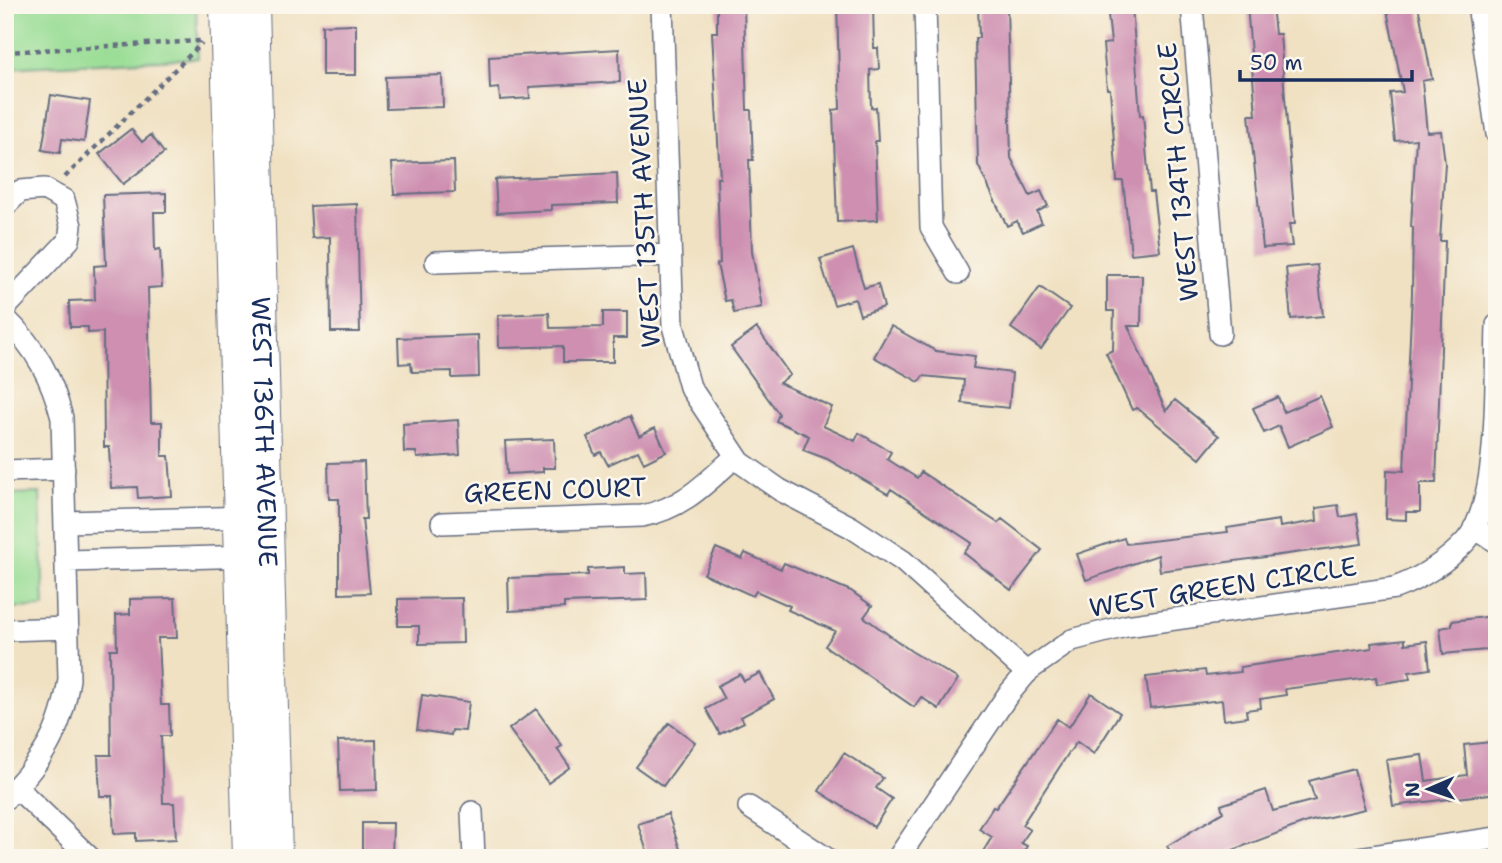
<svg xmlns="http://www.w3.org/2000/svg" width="1502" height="863" viewBox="0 0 1502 863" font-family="'Shantell Sans',sans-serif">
<rect width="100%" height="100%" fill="#fbf7ec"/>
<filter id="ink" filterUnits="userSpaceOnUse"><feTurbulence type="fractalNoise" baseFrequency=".0143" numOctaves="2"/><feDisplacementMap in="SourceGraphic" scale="14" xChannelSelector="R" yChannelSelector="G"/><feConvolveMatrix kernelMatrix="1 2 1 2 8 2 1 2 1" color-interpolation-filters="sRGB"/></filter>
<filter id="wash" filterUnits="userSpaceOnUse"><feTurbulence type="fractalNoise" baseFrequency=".00686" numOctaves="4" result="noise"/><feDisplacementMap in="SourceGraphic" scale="28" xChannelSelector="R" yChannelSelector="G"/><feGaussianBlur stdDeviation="1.57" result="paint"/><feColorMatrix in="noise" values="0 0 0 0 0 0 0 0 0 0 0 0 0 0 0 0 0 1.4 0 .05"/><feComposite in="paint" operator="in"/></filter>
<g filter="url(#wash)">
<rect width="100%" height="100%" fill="#f0e1c2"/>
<path fill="#99dd95" stroke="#5a867a" stroke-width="2" d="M5,5H196L198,58L5,68Z
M40,493L44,607L5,608V494Z"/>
<g id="blocks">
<path fill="#ce8fb1" d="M717,5H744L747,110H751L753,160H749L752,252L762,307L734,313L731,300L725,301L717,264L720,263L717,178H720L712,32H717Z
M837,5H873L874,48H878L879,69L870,70L871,108L876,107L878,141H875L878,220L837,222L833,110L840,109Z
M978,5H1007L1011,158L1030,196L1041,191L1048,206L1037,212L1042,223L1023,232L1017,221L1007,226L978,165L975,38H979Z
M1107,5H1132L1140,116L1143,115L1150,192H1153L1160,251L1131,254L1123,181H1117L1110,89H1107L1103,44L1111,43Z
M1247,5H1272L1275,34H1280L1295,224H1289L1292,246L1263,248L1249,115H1256Z
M1386,5H1418L1432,79L1422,81L1427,132L1441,131L1445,163L1440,241H1445L1436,483H1420V512H1406V520L1386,519L1387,470L1404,471L1412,293L1413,227H1411L1416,139L1395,141L1390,93L1403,92Z
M356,24V75H322V25Z
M619,49L620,82L529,87L530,98L500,100L499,88L490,89L489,57Z
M442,75L443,107L386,109L385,77Z
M51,95L90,101L84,142L62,139L60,153L42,150Z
M131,129L142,142L151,135L164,153L123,184L99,154Z
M454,161L455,192L394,194L392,163Z
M617,173L618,203L551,205V210L497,213L495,179Z
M166,193V212H154L155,250L160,249L162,287L148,288L151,422H162V456H169L172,496L138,498L137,487L111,488L109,447H104L103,332L88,333V327H70L69,301L95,300L94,266L106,265L103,195Z
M357,204L360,332H331L330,237L312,238L310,206Z
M853,249L864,288L878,284L884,307L860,315L855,299L834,305L820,259Z
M1317,265L1323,316L1291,319L1286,268Z
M1107,275H1142L1141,326H1128L1166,411L1175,400L1219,436L1200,459L1137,408L1132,410L1106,353L1113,350L1114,311H1107Z
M1040,287L1070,308L1041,349L1011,328Z
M603,312H627V338H613V362H563V346L499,348L498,315L549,313L550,328L603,327Z
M891,326L936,351L975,356L973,368L1012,373L1009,408L962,403L964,380L923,376L919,382L874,357Z
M757,328L790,375L779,383L832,407L823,426L855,441L859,433L891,452L887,459L917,478L921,472L998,523L1002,519L1042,550L1011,590L964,553L972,543L891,489L888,494L827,459L803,450L809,436L776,421L779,414L731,347Z
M478,335L479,377L452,378V371L412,372L411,363L399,364L398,338Z
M1320,396L1333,427L1288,447L1279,426L1264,433L1253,408L1278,397L1284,412Z
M630,416L639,436L655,428L666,452L644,463L638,451L608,465L601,452L595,455L587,437Z
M458,420L460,455L417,458L416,452H404L403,424Z
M554,439L555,468H543V472L507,474L505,441Z
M364,462L366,519H362L370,593L339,594V499H329L328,463Z
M1338,505L1340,517L1357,514L1362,544L1160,571L1158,555L1086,580L1077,554L1124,538L1126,544L1228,532L1227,528L1279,520L1280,527L1317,521L1316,508Z
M716,548L742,559L745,553L781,569L784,563L851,591L872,606L864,617L911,651L958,679L939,709L921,697L914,707L825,646L835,631L788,610L790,606L756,591L753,596L704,574Z
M625,567V574L646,573L647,600L564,603V608L509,611L508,578L588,575V569Z
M175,598L177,638H158L161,705H169L170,736H161L163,803H174L176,839L136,841V833L114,834L112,796H100L98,755H111L110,649H117L116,615L130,614V599Z
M462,598L463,643L419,644V626H398V599Z
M1493,616L1497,649L1443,654L1440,628L1452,626V621Z
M1405,639V644L1427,641L1430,669L1409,672L1410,679L1377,684L1376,677L1285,689L1286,695L1260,699L1261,708L1246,710L1247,717L1224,720L1222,700L1150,708L1146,677L1205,670L1206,676L1241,672L1240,667L1372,648L1371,643Z
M760,673L774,699L741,717L744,722L720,734L706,709L724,699L717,686L740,674L744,681Z
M1091,693L1120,713L1094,754L1077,742L1068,754L1022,825L1030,830L1021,843L1027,846L1020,858H979L992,837L979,829L993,807L996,808L1057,719L1069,727Z
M422,695L469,702L465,731L452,730L451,735L417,730Z
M536,709L562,746L557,749L570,767L548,783L509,729Z
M669,723L695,742L663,786L636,767Z
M376,740L377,790L340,791L338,741Z
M1490,742L1491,751L1497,750V793L1393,806L1386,760L1422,755L1426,781L1467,775L1464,745Z
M844,753L883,778L876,788L892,799L874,827L819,791Z
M1354,769L1365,809L1307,822L1212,858H1174L1167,846L1223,812L1221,805L1266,790L1273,811L1315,800L1309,781Z
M668,814L683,858H649L638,824Z
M362,823H393L392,858H362Z"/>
</g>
</g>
<g filter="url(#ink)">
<use href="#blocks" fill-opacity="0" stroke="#666d81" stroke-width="2"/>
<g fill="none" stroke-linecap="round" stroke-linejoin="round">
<g stroke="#666d81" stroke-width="24">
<path id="minor" d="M662,5L673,326L690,387L740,462L780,490L851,527L903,561L1027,673
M925,5L931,227L958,273
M1192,5L1220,334
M1478,5L1497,134
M5,206L20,191L44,189L64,200L71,226L69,240L5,308
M436,262L669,255
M5,318C36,348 52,378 62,418L69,679C61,733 43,760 5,799
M5,471L64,469
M65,522L251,517
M442,523L642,516C682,509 706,483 735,457
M1474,528L1497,542
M67,561L254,556
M5,630L68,628
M16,787L90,858
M749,807L826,858
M472,812L474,858
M898,858L1007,696L1029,670L1072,640L1126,626L1395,588C1420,579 1448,561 1466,541C1501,501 1495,377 1497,325
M1359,858L1497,838"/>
</g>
<g stroke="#666d81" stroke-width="34">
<g id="secondary">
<path d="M226,5L249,858"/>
<path id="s1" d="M253,5L276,858"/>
</g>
</g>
<path stroke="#666d81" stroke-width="4.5" stroke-dasharray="5 5" stroke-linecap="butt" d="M5,52L200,41
M65,177L202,43"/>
<use href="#minor" stroke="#fff" stroke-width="21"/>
<use href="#secondary" stroke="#fff" stroke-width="32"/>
</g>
</g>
<g text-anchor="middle" stroke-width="5" stroke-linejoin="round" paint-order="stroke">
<g font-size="26" fill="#1b2f5e" stroke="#fbf7ec">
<text transform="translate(1178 172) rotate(-95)" y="9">WEST 134TH CIRCLE</text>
<text transform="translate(644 213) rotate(-93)" y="9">WEST 135TH AVENUE</text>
<text dy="9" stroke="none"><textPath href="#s1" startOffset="427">WEST 136TH AVENUE</textPath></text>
<text transform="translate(555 490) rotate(-2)" y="9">GREEN COURT</text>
<text transform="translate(1223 587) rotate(-9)" y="9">WEST GREEN CIRCLE</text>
</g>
</g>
<rect width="1502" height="863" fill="none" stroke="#fbf7ec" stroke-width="28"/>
<g transform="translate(1429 789) rotate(268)" stroke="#fbf7ec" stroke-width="5" paint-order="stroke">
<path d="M0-5L12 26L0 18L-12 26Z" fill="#1b2f5e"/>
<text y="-10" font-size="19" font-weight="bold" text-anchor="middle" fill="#1b2f5e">N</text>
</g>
<path d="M1240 70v10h172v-10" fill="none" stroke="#1b2f5e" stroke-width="3.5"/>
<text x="1250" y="70" font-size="21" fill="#1b2f5e" stroke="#fbf7ec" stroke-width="5" paint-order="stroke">50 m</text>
</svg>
